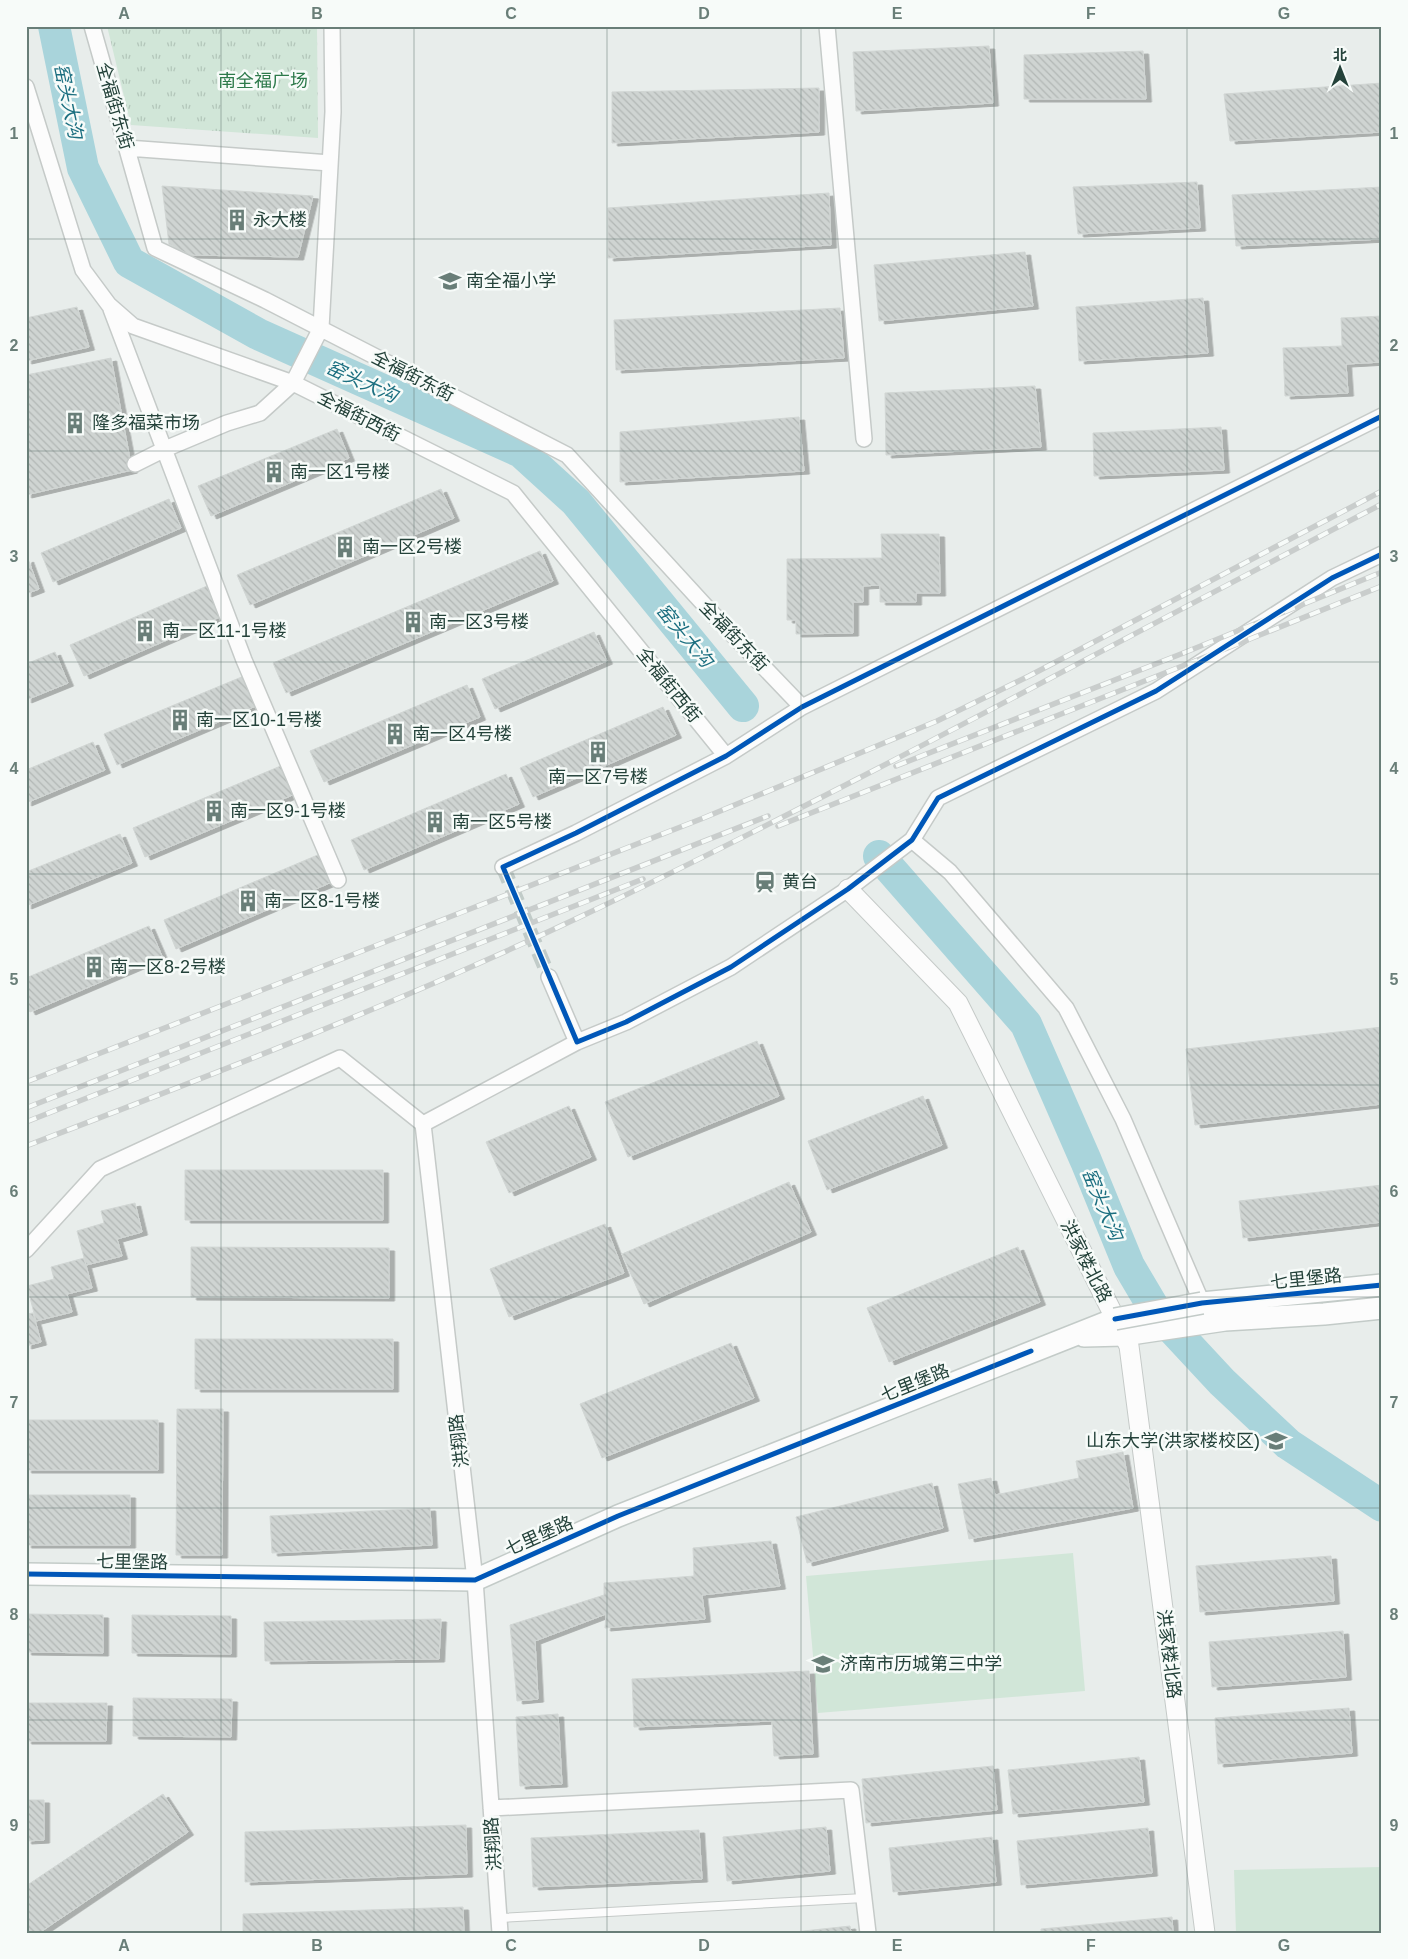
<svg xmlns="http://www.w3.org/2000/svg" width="1408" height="1959" viewBox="0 0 1408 1959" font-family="Arial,'Noto Sans SC',sans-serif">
<defs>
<pattern id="park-tufts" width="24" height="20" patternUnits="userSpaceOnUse" patternTransform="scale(1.25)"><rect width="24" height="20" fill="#d1e6d8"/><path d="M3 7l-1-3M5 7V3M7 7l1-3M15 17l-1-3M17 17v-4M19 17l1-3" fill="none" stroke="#b3c6ba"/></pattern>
<pattern id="building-back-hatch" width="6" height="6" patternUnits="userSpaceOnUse" patternTransform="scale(1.25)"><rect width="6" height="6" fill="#cfd4d2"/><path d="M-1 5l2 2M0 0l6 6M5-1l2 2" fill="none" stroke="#b2b7b5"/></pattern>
<filter id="shadow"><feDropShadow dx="5.5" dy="3" stdDeviation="0" flood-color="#0004"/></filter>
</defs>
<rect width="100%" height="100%" fill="#e8edeb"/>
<path fill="#d1e6d8" d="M1073,1553L1085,1691L818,1713L806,1576Z
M1382,1867V1933H1236L1234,1870Z"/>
<path fill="url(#park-tufts)" d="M107,26H317L318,138L131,125Z"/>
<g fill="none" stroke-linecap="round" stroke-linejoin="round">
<path stroke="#a9d4db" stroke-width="32" d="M54,26L83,168L129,262L258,334L521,452L576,502L743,706
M879,856L1026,1024L1086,1161L1129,1266L1155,1310L1222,1382L1288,1444L1382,1506"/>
</g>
<path fill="url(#building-back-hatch)" stroke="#d1d6d4" filter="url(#shadow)" d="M989,46L993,103L856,111L853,52Z
M1143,51L1146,99H1024V55Z
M1382,83V132L1230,141L1224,94Z
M819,88V132L612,143V92Z
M1197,182L1200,228L1078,234L1073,187Z
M162,186L313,196L298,257L190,255L169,244Z
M1382,187V239L1236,246L1232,195Z
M829,193L831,245L608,258V208Z
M1025,252L1033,306L879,321L874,265Z
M1203,298L1208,353L1079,361L1076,307Z
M77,307L89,347L26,361V318Z
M840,308L844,358L616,370L614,320Z
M1382,316V362L1346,364L1348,393L1285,396L1283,348L1342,346L1341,318Z
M111,358L132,470L26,495V375Z
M1035,386L1041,447L886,455L885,393Z
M799,417L804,471L620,482V432Z
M1221,427L1224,470L1094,476L1093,433Z
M337,429L349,458L211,516L198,486Z
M441,489L454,518L250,605L237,575Z
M169,499L181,528L53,582L41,553Z
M881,534H939L940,593H916V602H880V585L863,586V602H853V633L796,634V620H787V559L882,558Z
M540,551L553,581L286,693L273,663Z
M28,559L39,589L26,594V560Z
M207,586L220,617L84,676L70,645Z
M594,632L607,661L495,709L482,679Z
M55,652L68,683L26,700V664Z
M244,676L256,706L117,765L104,734Z
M467,685L480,717L324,782L310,751Z
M663,707L676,735L533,797L520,768Z
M93,742L105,770L26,803V770Z
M283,765L295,794L145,857L133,828Z
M506,774L519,804L364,870L351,840Z
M120,834L132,863L26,906V872Z
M320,854L332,882L176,949L164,920Z
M149,926L162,956L30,1012L26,1004V978Z
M1382,1027V1104L1195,1125L1186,1049Z
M757,1041L779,1096L628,1157L605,1102Z
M923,1096L942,1145L827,1190L808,1141Z
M569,1106L591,1157L509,1193L486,1142Z
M185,1170H383V1220H185Z
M789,1182L811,1232L644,1304L622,1254Z
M1382,1185V1222L1243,1238L1239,1201Z
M135,1203L142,1232L117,1239L122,1256L86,1265L77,1231L104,1223L101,1211Z
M605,1224L624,1273L509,1317L490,1269Z
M191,1247L389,1248V1298L191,1297Z
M1018,1247L1040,1302L889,1362L867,1308Z
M84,1258L92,1288L67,1294L72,1312L36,1321L27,1286L54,1279L51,1267Z
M33,1313L41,1342L26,1346V1314Z
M195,1339H393V1389H195Z
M731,1343L754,1398L602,1458L580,1404Z
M177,1409H223L222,1555H176Z
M26,1420H158V1470H26Z
M1123,1452L1133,1508L969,1539L958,1484L991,1478L995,1495L1079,1478L1076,1461Z
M932,1483L943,1528L807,1563L796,1517Z
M26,1495H130V1545H26Z
M430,1508L432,1545L272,1553L270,1516Z
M771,1541L780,1586L702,1595L705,1619L605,1628L606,1614L535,1641L538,1699L517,1701L510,1625L604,1595V1583L694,1576L693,1548Z
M1331,1556L1334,1601L1200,1612L1196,1566Z
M26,1614L103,1615V1653L26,1652Z
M132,1615L231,1616V1654L132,1653Z
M441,1619L439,1659L265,1661L264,1622Z
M1343,1631L1346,1677L1212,1687L1209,1642Z
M809,1671L813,1754L774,1756L772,1721L634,1727L632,1679Z
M133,1698L232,1699L231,1737L133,1736Z
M26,1703H107L106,1741H26Z
M1349,1708L1352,1753L1218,1764L1215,1718Z
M558,1714L562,1784L520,1786L516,1717Z
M1139,1757L1144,1802L1013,1814L1008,1770Z
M993,1766L997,1810L866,1823L862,1779Z
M163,1794L188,1832L39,1933H26V1886Z
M26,1800H44V1840L26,1841Z
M466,1825L467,1874L245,1882V1832Z
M826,1827L830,1871L727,1881L723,1837Z
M1148,1828L1152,1873L1021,1885L1017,1841Z
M699,1830L702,1879L533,1887L531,1838Z
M992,1837L996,1882L893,1892L889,1848Z
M463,1907L464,1933H243V1914Z
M1172,1917L1173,1933H1041V1929Z
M850,1926L851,1933H785Z"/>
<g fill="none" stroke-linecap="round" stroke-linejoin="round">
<path stroke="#c1cbc8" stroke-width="15" stroke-dasharray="15 8" stroke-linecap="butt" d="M503,867L549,977"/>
<g stroke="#c5cac8" stroke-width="10">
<path id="service" d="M499,1918L864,1898"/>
</g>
<g stroke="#c5cac8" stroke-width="18">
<path id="minor" d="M92,26L155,248L265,300L567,455L710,611L802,707
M827,26L864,439
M26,87L83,270L109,305L133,326L293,383L513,493L726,756
M127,148L330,163
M111,309L244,660L338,880
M135,464L165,449L227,423L260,413L293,383L321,328L333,112L332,26
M912,840L950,872L1066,1008L1123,1119L1202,1303L1203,1311
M503,867L576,833L726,756L802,707L1382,416
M549,977L577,1042L626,1022L731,967L848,889L912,840L938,798L1156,691L1332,578L1382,554
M26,1250L100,1169L340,1058L423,1124
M491,1808L851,1790L868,1933
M500,1933L475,1580L423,1124L577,1042"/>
</g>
<g stroke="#c5cac8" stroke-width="21">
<path id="tertiary" d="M848,889L958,1003L1129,1346L1205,1933"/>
</g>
<g stroke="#c3cbc8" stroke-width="24">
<path id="secondary" d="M1202,1303L1382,1285
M1084,1336L1124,1335L1225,1320L1324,1314L1382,1308
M26,1574L475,1580L618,1516L1115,1319"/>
</g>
<use href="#service" stroke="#fcfcfc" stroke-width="8"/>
<use href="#minor" stroke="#fcfcfc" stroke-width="15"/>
<use href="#tertiary" stroke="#fcfcfc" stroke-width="19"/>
<use href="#secondary" stroke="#fcfcfc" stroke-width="21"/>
<g stroke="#c9cdcc" stroke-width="5.5">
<path id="rail" d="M896,766L1186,652L1382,572
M778,826L1190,663L1382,586
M26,1082L701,819L937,721L1029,676L1382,491
M26,1108L768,816
M26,1122L643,879
M26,1146C214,1074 402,1002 584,915C854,786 1116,642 1382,504"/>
</g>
<use href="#rail" stroke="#f7fbf9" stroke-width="4" stroke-dasharray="11" stroke-linecap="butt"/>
<g stroke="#c3cbc8" stroke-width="24" stroke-linecap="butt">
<path id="secondary-bridge" d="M1115,1319L1202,1303"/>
</g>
<use href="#secondary-bridge" stroke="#fcfcfc" stroke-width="21"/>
<g stroke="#f7fbf9" stroke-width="8">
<path id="cycleway" d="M1382,416L802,707L726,756L576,833L503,867L577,1042L626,1022L731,967L848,889L912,840L938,798L1156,691L1332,578L1382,554
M1115,1319L1202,1303L1382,1285
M26,1574L475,1580L618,1516L1031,1351"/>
</g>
<use href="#cycleway" stroke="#0057b8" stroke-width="5"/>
</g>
<path fill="none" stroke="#697e78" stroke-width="1" stroke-opacity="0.55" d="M221,26V1933M414,26V1933M607,26V1933M801,26V1933M994,26V1933M1187,26V1933M26,239H1382M26,451H1382M26,662H1382M26,874H1382M26,1085H1382M26,1297H1382M26,1508H1382M26,1720H1382"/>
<defs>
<g id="building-bare" transform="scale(1.725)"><path d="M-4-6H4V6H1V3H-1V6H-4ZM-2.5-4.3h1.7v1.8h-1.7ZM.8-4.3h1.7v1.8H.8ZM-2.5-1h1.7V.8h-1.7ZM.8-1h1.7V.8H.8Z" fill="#697e78" stroke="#f7fbf9" stroke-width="2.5" paint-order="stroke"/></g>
<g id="school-bare" transform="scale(1.725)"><path d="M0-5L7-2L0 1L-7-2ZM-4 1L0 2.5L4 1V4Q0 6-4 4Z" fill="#697e78" stroke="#f7fbf9" stroke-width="2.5" paint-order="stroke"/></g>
<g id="station-bare" transform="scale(1.725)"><path d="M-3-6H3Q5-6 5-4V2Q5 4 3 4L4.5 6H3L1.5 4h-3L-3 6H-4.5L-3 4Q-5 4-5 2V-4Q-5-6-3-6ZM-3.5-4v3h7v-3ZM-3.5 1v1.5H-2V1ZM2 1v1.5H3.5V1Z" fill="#697e78" stroke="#f7fbf9" stroke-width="2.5" paint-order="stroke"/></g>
<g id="university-bare" transform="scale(1.725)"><path d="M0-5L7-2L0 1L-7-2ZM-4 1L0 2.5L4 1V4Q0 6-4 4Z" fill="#697e78" stroke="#f7fbf9" stroke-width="2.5" paint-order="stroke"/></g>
</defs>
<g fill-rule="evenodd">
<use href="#building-bare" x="237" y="220"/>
<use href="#school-bare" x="450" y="281"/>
<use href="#building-bare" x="75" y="423"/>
<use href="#building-bare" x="274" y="472"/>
<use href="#building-bare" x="345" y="547"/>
<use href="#building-bare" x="413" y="622"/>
<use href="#building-bare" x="145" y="631"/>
<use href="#building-bare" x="180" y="720"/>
<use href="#building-bare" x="395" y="734"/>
<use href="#building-bare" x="598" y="752"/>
<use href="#building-bare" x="214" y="811"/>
<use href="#building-bare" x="435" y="822"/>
<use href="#station-bare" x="765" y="882"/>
<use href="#building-bare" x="248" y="901"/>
<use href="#building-bare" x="94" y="967"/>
<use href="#university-bare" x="1276" y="1441"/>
<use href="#school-bare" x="823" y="1664"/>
</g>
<g text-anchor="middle" stroke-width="5" stroke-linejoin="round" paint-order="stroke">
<g font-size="18" fill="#2d7a4b" stroke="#f7fbf9">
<text x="263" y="87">南全福广场</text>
</g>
<g font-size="18" fill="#24423a" stroke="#f7fbf9">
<text transform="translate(115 106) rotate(74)" y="6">全福街东街</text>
<text transform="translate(413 376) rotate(27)" y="6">全福街东街</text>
<text transform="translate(359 416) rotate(27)" y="6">全福街西街</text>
<text transform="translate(734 636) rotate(46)" y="6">全福街东街</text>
<text transform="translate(669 685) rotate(51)" y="6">全福街西街</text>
<text transform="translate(1086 1261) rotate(63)" y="6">洪家楼北路</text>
<text transform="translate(1306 1279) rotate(-6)" y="6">七里堡路</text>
<text transform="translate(915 1383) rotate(-22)" y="6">七里堡路</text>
<text transform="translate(459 1441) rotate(-97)" y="6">洪翔路</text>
<text transform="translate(539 1536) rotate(-24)" y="6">七里堡路</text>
<text transform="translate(132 1562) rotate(1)" y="6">七里堡路</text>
<text transform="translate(1169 1654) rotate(83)" y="6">洪家楼北路</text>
<text transform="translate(493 1844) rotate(-94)" y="6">洪翔路</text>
</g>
<g font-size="18" fill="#24423a" stroke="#f7fbf9" text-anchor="start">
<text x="253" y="226">永大楼</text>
<text x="466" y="287">南全福小学</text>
<text x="92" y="429">隆多福菜市场</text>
<text x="290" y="478">南一区1号楼</text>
<text x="362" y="553">南一区2号楼</text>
<text x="429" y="628">南一区3号楼</text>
<text x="162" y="637">南一区11-1号楼</text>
<text x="196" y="726">南一区10-1号楼</text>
<text x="412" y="740">南一区4号楼</text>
<text x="598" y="783" text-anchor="middle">南一区7号楼</text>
<text x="230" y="817">南一区9-1号楼</text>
<text x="452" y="828">南一区5号楼</text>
<text x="782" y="888">黄台</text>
<text x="264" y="907">南一区8-1号楼</text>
<text x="110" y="973">南一区8-2号楼</text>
<text x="1260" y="1447" text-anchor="end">山东大学(洪家楼校区)</text>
<text x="840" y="1670">济南市历城第三中学</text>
</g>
<g font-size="19" font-style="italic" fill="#1c6f80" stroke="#f7fbf9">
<text transform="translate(69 101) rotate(78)" y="7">窑头大沟</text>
<text transform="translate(362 381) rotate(24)" y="7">窑头大沟</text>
<text transform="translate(685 635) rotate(50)" y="7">窑头大沟</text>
<text transform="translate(1103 1204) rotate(67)" y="7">窑头大沟</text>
</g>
</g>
<rect width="1408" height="1959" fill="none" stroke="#f7fbf9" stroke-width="55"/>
<g transform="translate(1340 68)" stroke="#f7fbf9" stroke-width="4" paint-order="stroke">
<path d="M0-4L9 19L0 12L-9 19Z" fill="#24423a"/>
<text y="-8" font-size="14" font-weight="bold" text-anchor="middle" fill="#24423a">北</text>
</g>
<rect x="28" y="28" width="1352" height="1904" fill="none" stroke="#697e78" stroke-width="2"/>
<g font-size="16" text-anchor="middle" font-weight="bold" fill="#697e78">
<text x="124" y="19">A</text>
<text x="317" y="19">B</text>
<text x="511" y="19">C</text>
<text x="704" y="19">D</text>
<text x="897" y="19">E</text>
<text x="1091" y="19">F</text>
<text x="1284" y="19">G</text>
<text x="14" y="139">1</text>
<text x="1394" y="139">1</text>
<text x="14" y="351">2</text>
<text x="1394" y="351">2</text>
<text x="14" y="562">3</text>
<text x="1394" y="562">3</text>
<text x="14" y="774">4</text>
<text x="1394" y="774">4</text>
<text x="14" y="985">5</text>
<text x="1394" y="985">5</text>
<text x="14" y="1197">6</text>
<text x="1394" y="1197">6</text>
<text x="14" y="1408">7</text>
<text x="1394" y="1408">7</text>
<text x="14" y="1620">8</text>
<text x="1394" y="1620">8</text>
<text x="14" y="1831">9</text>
<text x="1394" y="1831">9</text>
<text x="124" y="1951">A</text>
<text x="317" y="1951">B</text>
<text x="511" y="1951">C</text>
<text x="704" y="1951">D</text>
<text x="897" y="1951">E</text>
<text x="1091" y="1951">F</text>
<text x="1284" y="1951">G</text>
</g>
</svg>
